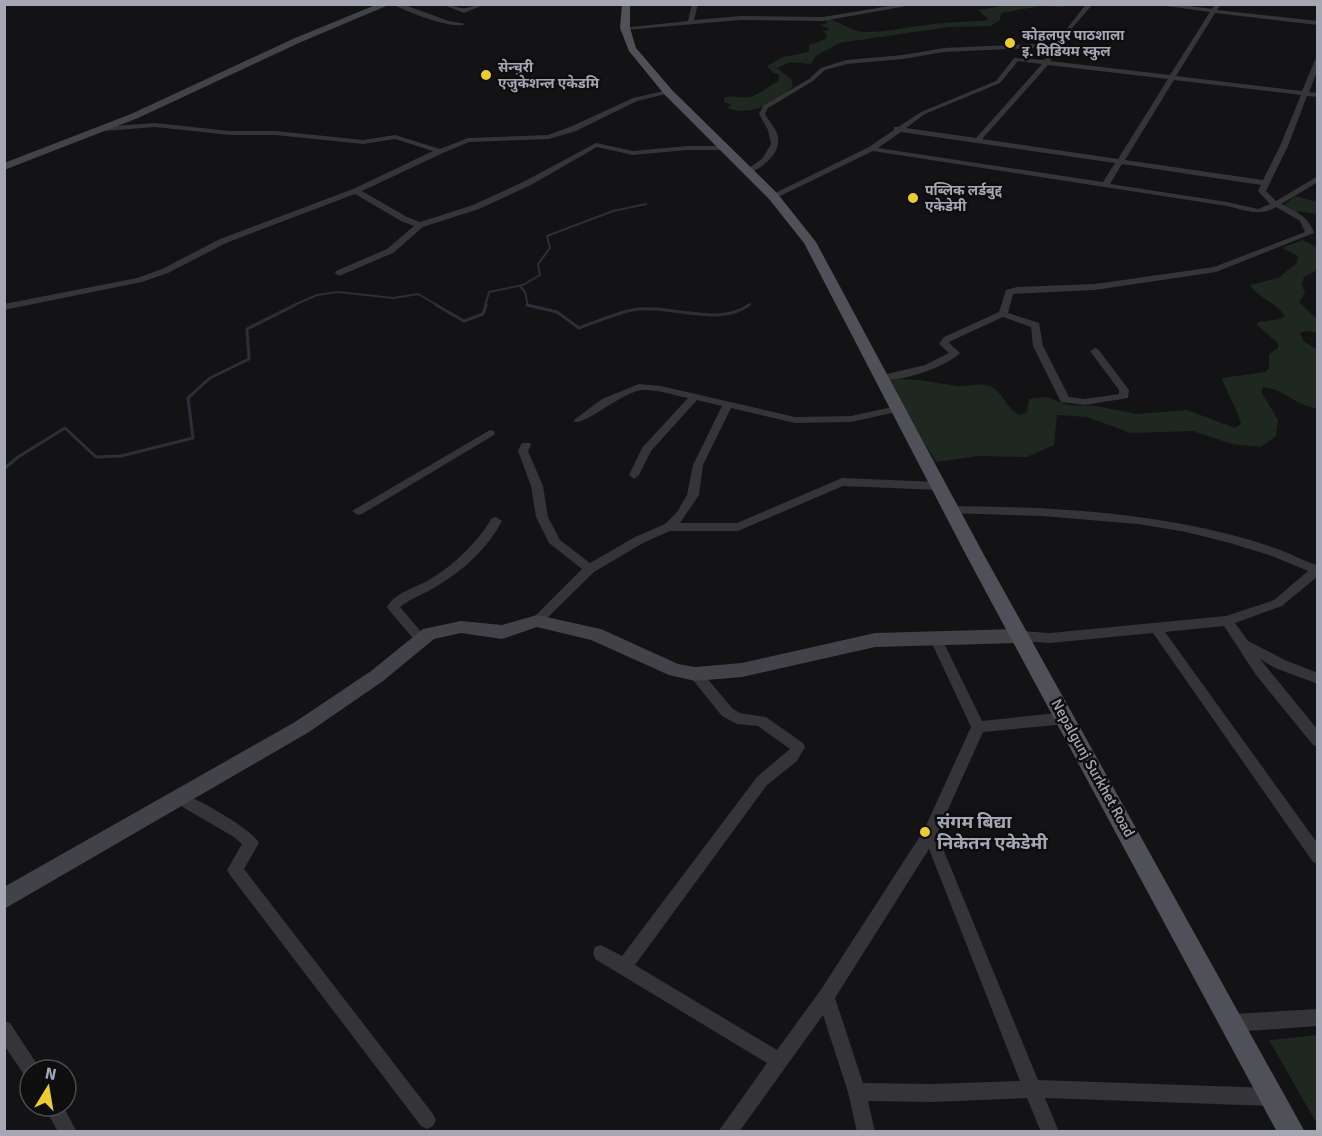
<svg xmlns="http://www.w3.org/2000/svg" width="1322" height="1136" viewBox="0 0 1322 1136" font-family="Signika,'Noto Sans Devanagari',sans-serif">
<rect width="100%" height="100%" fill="#131315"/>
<path fill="#1f2721" d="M1014,4L1069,5L1064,7L1040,6L1001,13L1000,20L991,26L949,27L839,43L816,56L811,64L790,62L777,68L791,79L793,87C772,103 754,117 727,108L731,105L724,102V98C734,94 744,100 753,96C763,92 769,85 779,81V75L772,72L767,66L783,57L809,52V45L826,39L827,35L823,31L830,29L820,25L827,23L826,20C836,18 848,31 864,32C887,32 910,27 933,24C951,22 970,22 989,20L978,10Z
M1295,196L1317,202V214L1295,211L1284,205Z
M1303,240L1317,247V270L1304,277L1302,284L1305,293L1299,302L1317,319V333L1306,331L1300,333L1304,342L1317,349V408C1296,407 1282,386 1262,388V393L1278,420L1276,436L1261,447L1232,444L1193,431L1131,433L1087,417L1057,415L1054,445L1027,457L979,456L936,462L887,381C909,376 935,383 957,386C968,387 979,382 990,386C1004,392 1006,410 1020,415L1027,412L1029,399L1047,397L1068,405L1096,406L1136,414L1187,410L1235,428L1241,424C1237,407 1227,394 1222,378L1265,372L1269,368V354L1278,348V343L1257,325L1258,322L1281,319L1285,316C1275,302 1259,298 1250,285L1278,278L1297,263L1298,256L1282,248Z
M1317,1035H1318L1317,1124L1269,1040Z"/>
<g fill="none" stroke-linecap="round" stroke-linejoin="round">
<path stroke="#2a2f38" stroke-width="2" d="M520,286L525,292L528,306
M292,306L317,295L338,292L393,298L418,294L439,306
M485,306L489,292L523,285L540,275L538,264L550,248L547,236L613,211L646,204
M747,306L750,304"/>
<path stroke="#2a2f38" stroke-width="3" d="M436,305L464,321L483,314L486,305
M527,305L557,312L579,328C596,322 614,314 632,310C668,303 717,328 749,305
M4,469L18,457L65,428L96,457L121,456L193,438L188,398L210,378L249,359L247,329L295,305"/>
<path fill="#343439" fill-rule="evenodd" d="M392,4H402L449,21L466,24C451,30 408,12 392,4Z
M441,4C449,4 459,9 466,8C473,7 478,4 486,4L464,13Z
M692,4H698L694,20L741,16L823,17L901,4H918L823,21L741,20L625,30L622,28L688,21Z
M1086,4H1093L1073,27L1050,61L1170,75L1210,12L1152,4H1174L1212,9L1215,4H1221L1217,10L1318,21V25L1215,13L1176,76L1302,91L1315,60L1318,58V69L1309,92L1318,93V97L1307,96L1288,146L1266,191L1276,201L1318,176V182L1281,204C1296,211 1309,217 1314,233L1216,272L1095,290L1013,294L1008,313L1039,323L1043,346L1069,397L1085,399L1119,394V390L1090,351L1095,348L1098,349L1129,390L1128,398L1085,405L1061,402L1033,346L1031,327L1003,317L951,341L949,343L960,353C945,368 898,383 878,380V376L925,365L949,353L939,344L944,337L999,312L1006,290L1017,287L1095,284L1214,267L1305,232L1300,221L1276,207C1260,217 1244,210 1227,206L873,151L776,198L769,196L869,147L894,130V127H898L921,112L996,81L1014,58L1044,60L1053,47L944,52L903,59L847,64L825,70L813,81L768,108L765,114C768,120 773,125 776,131C785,150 766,165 751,173L744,171L762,159L771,144L768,130L759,114L763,106L809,79L821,68L846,60L903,55L944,48L1056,43ZM1018,61L1042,64L976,138L906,128L925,114L1000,83ZM1048,65L1168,79L1118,159L982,139ZM1174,80L1301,95L1280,146L1263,180L1125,160ZM901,132L1115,163L1103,182L878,148ZM1122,164L1261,185L1258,191L1270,204L1258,209L1227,202L1110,184Z
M668,90L670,91V93L637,101L576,131L549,139L469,142L443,153L362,191L407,217L420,222L473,205L525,181L596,143L633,151L687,146H722L726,148L725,150H687L633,155L597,147L531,185L479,209L423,227L393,253L339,276L335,273L336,271L387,249L414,226L401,221L355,194L226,243L168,273L142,282L4,310V304L137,278L162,269L220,239L353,189L433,151L395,139L363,144L276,135H230L155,127L104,131L100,129L101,127L155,123L230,131H276L363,140L395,135L440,149L468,138L548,135L570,127L633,98Z
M639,384L661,386L795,417L851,416L897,406L902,409L901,411L851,422L795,423L731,408L703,465L699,495L680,523H737L842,478L938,482L944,486L938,490L843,486L738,531H670L643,543L594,572L541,624H533L531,621L533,618L582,569L549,543L536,517L531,486L518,451L522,443H530L531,445L528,451L543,486L548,517L560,540L590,563L635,537L665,524L677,512L687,495L693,465L722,406L697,400L651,451L639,475L634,479L629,475L642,448L688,398C673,395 657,389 642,390C622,392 587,424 575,422L574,420L602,399Z
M490,430L494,431L495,433L494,435L362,514L358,515L352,511Z
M951,506C1045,507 1140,511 1232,535C1248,539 1264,544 1280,550C1292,554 1305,562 1318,565V576L1282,606L1235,623L1248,641L1285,660L1318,673V684L1275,668L1260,659L1318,730V747L1313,745L1256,675L1224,626L1165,632L1318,844V864L1313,862L1153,633L1050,643L1021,641L1016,639L1015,636L1016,633L1021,631L1050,633L1226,616L1274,600L1308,571L1272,556L1230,543L1186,532L1138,524L1042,516L947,513L945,510Z
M496,517L502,521C487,549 464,570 437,586C425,594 411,598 400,607L428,640L427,643H417L389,610L387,607C396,592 415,588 429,580C455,564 476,544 492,518Z
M935,632L940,634L941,637L982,721L1066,712L1071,714L1073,718L1071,722L1066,724L983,732L937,834L1038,1080L1273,1088L1279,1091L1282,1097L1279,1103L1273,1106L1045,1098L1059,1132H1041L1027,1098L932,1102L868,1101L875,1132H857L848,1092L823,1015L739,1132H718L767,1063L595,959L593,953L595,947L601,945L622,956L757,777L790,749L758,726L737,724L722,716L688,674L690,670H700L732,708L740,713L766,717L803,743L805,747L797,761L767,785L635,965L777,1050L820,991L924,830L971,727L929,637L930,634ZM929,849L1020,1081L932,1084L863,1083L835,998Z
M179,792C196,798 251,828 259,843L244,869L433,1114L436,1120L433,1126L427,1129L421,1126L230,875L227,870L242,844L234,837L174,802L172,798L174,794Z
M1318,1009V1026L1234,1032L1228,1029L1225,1023L1228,1017L1234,1014Z
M4,1021L10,1023L37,1064L40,1070H30V1078L25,1076L4,1045Z
M44,1106H63L77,1132H58Z"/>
<path fill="#424349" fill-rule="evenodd" d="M378,4H391L301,42L138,118L4,170V163L131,114L295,38Z
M537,615L601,629L678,664L695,667L742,663L875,633L1021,629L1027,631L1030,636L1027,641L1021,643L875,647L742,677L695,681L669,675L591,640L537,627L502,639L461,633L434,639L383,681L309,732L4,909V887L295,722L371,671L423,629L461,621L502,625Z"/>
<path fill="#505158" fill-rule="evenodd" d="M622,4H630V28L636,48L672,90L777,193L816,242L984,555L1305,1132H1277L966,555L804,243L769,199L664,94L629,51L620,28Z"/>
</g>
<g fill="#eccc34" stroke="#0e0e0f" stroke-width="2">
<circle cx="1010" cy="43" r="6"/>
<circle cx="486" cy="75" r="6"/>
<circle cx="913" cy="198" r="6"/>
<circle cx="925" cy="832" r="6"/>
</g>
<g text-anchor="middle" stroke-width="5" stroke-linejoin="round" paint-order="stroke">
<g font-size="14" font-weight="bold" fill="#a5a7b5" stroke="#0e0e0f" text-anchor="start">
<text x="1022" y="40">कोहलपुर पाठशाला<tspan x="1022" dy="16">इ. मिडियम स्कुल</tspan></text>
<text x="498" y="72">सेन्चुरी<tspan x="498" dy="16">एजुकेशन्ल एकेडमि</tspan></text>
<text x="925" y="195">पब्लिक लर्डबुद्द<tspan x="925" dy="16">एकेडेमी</tspan></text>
</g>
<g font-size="15" fill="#a5a7b5" stroke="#0e0e0f">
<text transform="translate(1093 768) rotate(61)" y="5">Nepalgunj Surkhet Road</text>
</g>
<g font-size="18" font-weight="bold" fill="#a5a7b5" stroke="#0e0e0f" text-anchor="start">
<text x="937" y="828">संगम बिद्या<tspan x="937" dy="21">निकेतन एकेडेमी</tspan></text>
</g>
</g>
<rect width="1322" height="1136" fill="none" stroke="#a5a7b5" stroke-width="12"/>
<g transform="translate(48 1088) rotate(11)"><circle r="28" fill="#0e0e0f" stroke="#4a4b51" stroke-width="1.5"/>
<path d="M0-4.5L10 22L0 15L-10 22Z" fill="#eccc34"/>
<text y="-9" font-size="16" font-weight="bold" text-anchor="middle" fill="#a5a7b5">N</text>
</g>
</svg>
